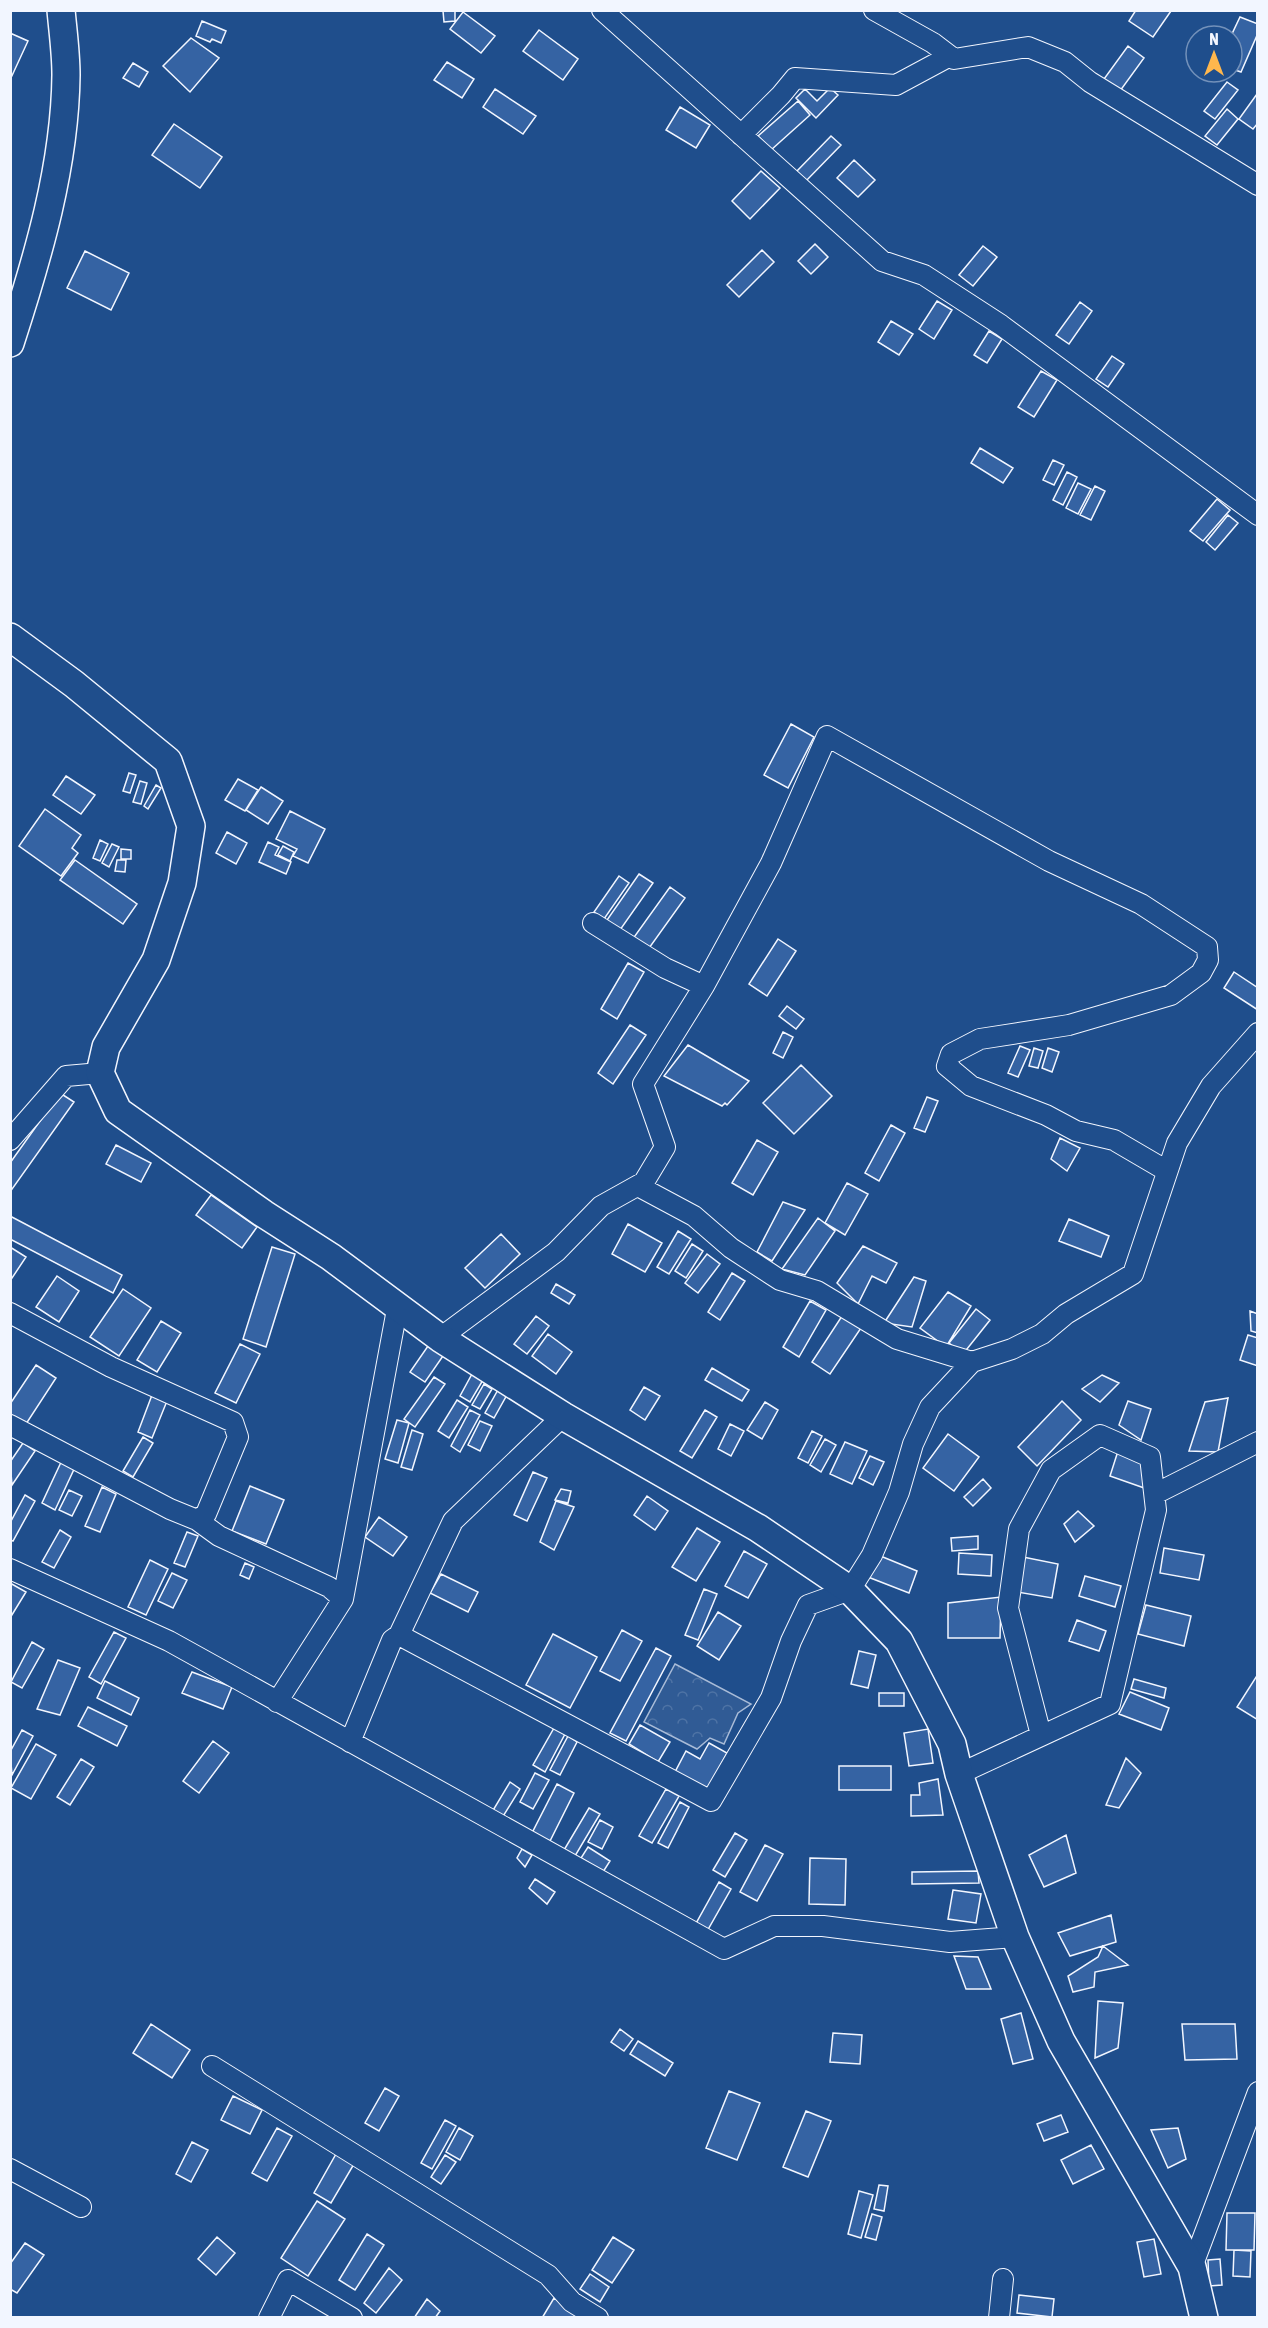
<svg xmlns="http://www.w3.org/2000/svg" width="1268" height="2328" viewBox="0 0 1268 2328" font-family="'Asap Condensed',sans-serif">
<defs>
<pattern id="park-crowns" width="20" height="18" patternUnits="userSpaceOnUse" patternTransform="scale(1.5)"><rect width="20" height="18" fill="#305b95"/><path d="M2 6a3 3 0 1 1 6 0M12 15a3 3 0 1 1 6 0" fill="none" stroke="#4e73a5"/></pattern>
</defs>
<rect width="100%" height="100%" fill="#1f4e8c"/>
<path fill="url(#park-crowns)" stroke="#a8bbd7" stroke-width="1.5" d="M675,1664L751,1704L738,1713L724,1744L710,1738L697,1749L644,1722Z"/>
<path fill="#3563a3" stroke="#f2f6ff" stroke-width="1.5" d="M455,10V21L444,22L443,11Z
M1136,10H1171V11L1153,37L1129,21Z
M463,12L495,36L481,53L450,29Z
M1240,17L1258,24V33L1241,72L1232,69L1231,36Z
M202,21L226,31L221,43L212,39L210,42L196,36Z
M539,30L578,59L563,80L523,51Z
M10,33L28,41L10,80Z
M191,38L219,58L190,92L163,66Z
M1128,46L1144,58L1120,91L1104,79Z
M447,62L474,79L462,98L434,80Z
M133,63L148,72L139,87L123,78Z
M1227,82L1238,90L1215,119L1204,111Z
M830,88L838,95L816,118L796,98L805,89L817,101Z
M495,89L536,116L523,134L483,107Z
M1257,94L1258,123L1253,129L1239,119Z
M798,101L810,115L771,150L758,136Z
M680,107L710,125L696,148L666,130Z
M1227,109L1238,119L1217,145L1205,136Z
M174,124L222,157L200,188L152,155Z
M831,136L841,145L805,182L796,172Z
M854,160L875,180L858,197L837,178Z
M761,171L780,188L750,219L732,201Z
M815,244L828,257L811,274L798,261Z
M983,246L997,257L973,286L959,275Z
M762,250L774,262L739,297L727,285Z
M85,251L129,273L111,310L67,288Z
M937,301L952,310L934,339L919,329Z
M1080,302L1092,311L1069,344L1056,335Z
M891,321L913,334L899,355L878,342Z
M989,331L1002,339L987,363L974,355Z
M1112,356L1124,364L1108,387L1096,379Z
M1041,371L1057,380L1034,417L1018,407Z
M980,448L1013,468L1003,483L971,463Z
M1053,460L1064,465L1054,485L1043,480Z
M1067,472L1077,477L1063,505L1053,500Z
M1078,483L1091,489L1078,514L1066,508Z
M1095,486L1105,491L1091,520L1080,515Z
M1217,499L1230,510L1203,541L1190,531Z
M1228,515L1238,523L1215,550L1206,542Z
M791,724L814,737L788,788L764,775Z
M129,773L136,775L130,793L123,791Z
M66,776L95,795L81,814L53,795Z
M238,779L258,790L245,811L225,800Z
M140,781L147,783L141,804L133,802Z
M156,785L161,788L148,809L144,806Z
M261,787L283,801L268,824L246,810Z
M45,809L81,835L72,848L78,853L61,876L19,846Z
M290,811L325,829L308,863L293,856L297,849L276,839Z
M227,832L247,843L236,864L216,853Z
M100,840L108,844L100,861L93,858Z
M268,842L279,847L275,855L291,862L286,874L259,862Z
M112,844L119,847L109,867L102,863Z
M283,846L294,852L290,861L278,855Z
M121,849L131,850V859H121Z
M75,860L137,904L123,924L60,880Z
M117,860H126L125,872L115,871Z
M639,874L653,883L620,930L607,920Z
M619,876L629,883L604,919L594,912Z
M670,887L685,898L647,951L632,940Z
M778,939L796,951L767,996L749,984Z
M628,963L644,972L617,1019L601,1009Z
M1234,972L1258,988V1010L1224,988Z
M787,1006L804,1019L796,1029L779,1016Z
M630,1025L646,1035L613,1084L598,1073Z
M783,1032L793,1037L783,1058L773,1053Z
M688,1045L749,1081L727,1105L725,1103L722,1106L664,1076Z
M1020,1046L1030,1050L1018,1077L1008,1073Z
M1034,1048L1043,1051L1038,1068L1029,1066Z
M1048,1048L1059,1052L1052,1072L1042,1068Z
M801,1065L832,1096L794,1134L763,1103Z
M60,1093L74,1102L10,1192V1163Z
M927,1097L938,1101L925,1132L914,1128Z
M891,1125L905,1133L879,1181L865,1173Z
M1060,1138L1080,1148L1067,1171L1051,1159Z
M757,1140L778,1152L753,1195L732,1183Z
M116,1145L151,1163L141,1182L106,1164Z
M847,1183L868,1194L845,1235L825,1223Z
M211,1195L257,1227L242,1248L196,1215Z
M783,1202L805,1210L772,1261L757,1252Z
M10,1216L122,1275L113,1293L10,1239Z
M818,1218L835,1231L805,1275L782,1269Z
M1069,1219L1109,1236L1101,1257L1059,1241Z
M628,1224L662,1243L645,1272L612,1254Z
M678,1231L691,1239L669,1274L657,1267Z
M501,1234L520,1254L485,1288L465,1268Z
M692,1244L703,1251L686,1278L675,1271Z
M863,1246L897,1263L886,1283L872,1276L858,1304L837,1283Z
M10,1247L26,1257L10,1281Z
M272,1247L295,1254L266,1347L243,1339Z
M707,1254L720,1264L698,1293L685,1283Z
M732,1273L745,1281L720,1320L708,1312Z
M57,1276L79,1291L59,1322L36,1307Z
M914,1277L926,1281L912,1327L884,1323Z
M556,1284L575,1295L569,1304L551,1293Z
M123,1289L151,1308L119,1356L90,1337Z
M948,1292L971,1306L946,1347L920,1328Z
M810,1301L826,1310L799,1357L783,1347Z
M976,1309L990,1320L963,1354L949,1343Z
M1250,1311L1258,1314V1333L1251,1331Z
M536,1316L549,1326L527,1354L514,1344Z
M842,1316L861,1328L830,1374L812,1362Z
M161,1321L181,1333L157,1372L137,1360Z
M548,1334L572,1352L556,1374L532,1356Z
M1248,1335L1258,1338V1366L1240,1360Z
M240,1344L260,1354L236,1403L215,1393Z
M428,1346L443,1356L425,1382L410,1372Z
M36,1365L56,1378L26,1424L10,1414V1404Z
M712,1368L749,1390L742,1401L705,1380Z
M472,1374L483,1380L470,1402L460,1396Z
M1102,1375L1119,1383L1100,1402L1082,1389Z
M434,1377L445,1384L415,1427L404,1419Z
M484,1384L492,1389L480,1409L472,1405Z
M644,1387L660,1396L645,1420L630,1410Z
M499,1388L508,1393L494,1418L485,1413Z
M152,1395L167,1401L152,1438L138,1432Z
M1228,1398L1218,1452L1189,1451L1205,1402Z
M457,1400L468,1407L449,1438L438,1431Z
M1062,1401L1081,1420L1037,1466L1018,1447Z
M1128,1401L1151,1409L1141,1440L1119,1425Z
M765,1402L778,1410L762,1439L747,1430Z
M470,1410L480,1415L460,1452L451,1446Z
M705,1410L717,1417L692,1458L680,1451Z
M397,1420L409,1423L398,1463L385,1459Z
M480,1421L492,1426L480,1451L468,1445Z
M730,1424L744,1431L731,1456L718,1449Z
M412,1430L423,1434L412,1470L401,1467Z
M812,1431L822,1436L808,1463L798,1458Z
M948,1434L979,1457L954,1491L923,1468Z
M143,1437L153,1443L133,1477L123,1471Z
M825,1439L836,1445L821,1472L810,1465Z
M845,1442L867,1451L852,1484L830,1474Z
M23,1443L35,1451L12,1485L10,1462Z
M1118,1451L1156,1465L1147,1489L1110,1476Z
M870,1456L884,1462L873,1485L859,1478Z
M63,1458L76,1465L55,1510L42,1503Z
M533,1472L547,1478L527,1521L514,1515Z
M983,1479L991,1488L973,1506L964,1497Z
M250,1486L284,1500L266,1544L232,1531Z
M102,1487L116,1494L100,1532L85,1526Z
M561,1489L571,1491L568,1503L555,1500Z
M69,1490L82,1496L72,1516L59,1510Z
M25,1495L35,1501L13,1541L10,1540V1523Z
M647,1496L668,1511L655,1530L634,1515Z
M556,1501L574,1507L554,1550L540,1542Z
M1078,1511L1094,1526L1075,1542L1064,1524Z
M379,1517L407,1537L393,1556L365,1537Z
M697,1528L720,1542L696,1581L672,1567Z
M60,1530L71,1537L54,1568L42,1562Z
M187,1532L198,1536L185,1567L174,1563Z
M978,1536V1549L952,1551L951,1538Z
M1164,1548L1204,1555L1199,1580L1160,1573Z
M744,1551L767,1564L748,1598L725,1586Z
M959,1553L992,1555L991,1576L958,1574Z
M878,1555L917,1571L909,1593L868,1577Z
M1023,1557L1058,1564L1052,1598L1017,1592Z
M150,1560L168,1569L146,1615L128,1607Z
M245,1563L254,1567L249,1579L240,1575Z
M172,1573L187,1580L173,1608L158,1601Z
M441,1574L478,1592L468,1612L430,1593Z
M1085,1576L1121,1586L1115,1607L1079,1596Z
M10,1583L26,1592L10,1618Z
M704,1589L717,1594L698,1640L685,1635Z
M1001,1597L1000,1638H948V1603Z
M1146,1605L1191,1616L1184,1646L1138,1634Z
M718,1612L741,1626L719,1660L697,1646Z
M1077,1620L1106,1631L1099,1651L1069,1641Z
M622,1630L642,1641L620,1681L600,1671Z
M114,1632L126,1638L101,1684L89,1677Z
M553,1634L597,1657L570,1708L526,1685Z
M32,1642L44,1649L22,1688L11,1682Z
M656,1648L671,1656L626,1741L610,1733Z
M859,1651L876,1655L868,1688L851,1684Z
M58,1660L80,1668L60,1715L37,1709Z
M192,1672L232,1687L223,1709L182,1693Z
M1258,1674V1720L1237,1707Z
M1134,1679L1166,1688L1164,1698L1131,1689Z
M105,1681L139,1698L131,1715L97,1698Z
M1130,1692L1169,1708L1161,1730L1119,1714Z
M879,1693H904V1706H879Z
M88,1707L127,1726L117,1746L78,1726Z
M640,1725L670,1742L658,1762L629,1744Z
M554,1728L565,1734L545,1772L533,1765Z
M928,1729L933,1763L909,1766L904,1733Z
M22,1730L33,1736L12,1775L10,1752Z
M568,1736L577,1742L560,1775L550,1770Z
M213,1741L229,1753L199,1793L183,1781Z
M709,1743L727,1753L708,1789L675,1772L686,1751L700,1759Z
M36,1744L56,1755L31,1799L11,1788Z
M1126,1758L1141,1773L1119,1808L1106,1805Z
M81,1759L94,1767L70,1805L57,1797Z
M839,1766H891V1790H839Z
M535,1773L549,1780L533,1809L520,1802Z
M938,1779L943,1815L911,1816V1795H920L919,1783Z
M510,1782L520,1789L502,1818L492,1812Z
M557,1784L574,1793L550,1841L532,1833Z
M666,1789L679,1796L652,1843L639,1836Z
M680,1802L689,1807L668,1848L658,1843Z
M589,1808L600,1814L575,1856L564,1850Z
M600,1820L613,1827L602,1849L588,1842Z
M735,1833L747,1840L725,1877L713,1870Z
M1066,1835L1076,1873L1044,1887L1029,1855Z
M765,1845L783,1854L757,1901L740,1892Z
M588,1847L610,1861L603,1872L581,1858Z
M522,1849L532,1855L525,1867L517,1858Z
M810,1858L846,1859L845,1905L809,1904Z
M978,1871L979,1883L912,1884V1872Z
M535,1879L555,1892L547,1904L529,1888Z
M719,1882L731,1889L706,1933L694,1927Z
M953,1890L981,1894L976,1923L948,1919Z
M1111,1915L1116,1942L1070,1956L1058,1933Z
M1103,1946L1128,1965L1095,1972L1094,1987L1073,1992L1068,1976L1098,1957Z
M954,1956L978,1957L991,1989H966Z
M1098,2001L1123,2003L1118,2048L1095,2058Z
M1021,2013L1033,2059L1013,2064L1001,2019Z
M151,2024L190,2050L172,2078L133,2053Z
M1182,2024H1235L1237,2059L1185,2060Z
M620,2029L633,2039L624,2051L611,2042Z
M833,2033L862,2035L860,2064L830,2062Z
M638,2041L673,2063L665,2076L630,2054Z
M385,2088L399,2096L379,2131L365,2123Z
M729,2091L760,2103L737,2160L706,2148Z
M233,2096L262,2110L250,2134L221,2120Z
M806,2111L831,2121L808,2177L783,2167Z
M1061,2115L1068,2132L1044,2141L1037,2124Z
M445,2120L456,2126L432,2169L421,2163Z
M277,2128L292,2136L267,2181L252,2173Z
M459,2128L473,2136L460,2160L446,2152Z
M1178,2128L1186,2159L1168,2168L1151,2130Z
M192,2142L208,2150L191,2182L176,2174Z
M1091,2145L1104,2169L1073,2184L1061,2160Z
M336,2154L354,2164L331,2203L314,2193Z
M445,2155L456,2162L441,2184L431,2177Z
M879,2185L888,2186L884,2211L874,2209Z
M859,2191L873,2195L861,2238L848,2234Z
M317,2201L345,2219L308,2276L281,2258Z
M1227,2213H1255L1254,2250H1226Z
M872,2214L882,2217L876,2240L865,2237Z
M367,2234L384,2245L355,2290L339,2280Z
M217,2237L235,2253L216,2275L198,2259Z
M613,2237L634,2250L612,2283L592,2270Z
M1154,2239L1161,2274L1144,2277L1137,2242Z
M25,2243L44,2255L17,2293L10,2289V2264Z
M1234,2250L1251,2251L1250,2277L1233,2276Z
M1220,2259L1222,2285L1209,2286L1208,2260Z
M389,2268L402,2280L376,2313L364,2303Z
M590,2274L609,2287L600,2302L580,2289Z
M1019,2295L1054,2299L1052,2317L1017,2313Z
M554,2298L579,2314L577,2318H542Z
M427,2299L440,2311L435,2318H414Z"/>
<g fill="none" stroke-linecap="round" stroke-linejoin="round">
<g stroke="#f2f6ff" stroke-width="22">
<path id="street" d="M602,10L882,261L924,275L1001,325L1258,515
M874,10L933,43L954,59L1028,47L1065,62L1090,82L1258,185
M741,135L781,95L795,78L896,85L950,56
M704,986L771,863L827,736L1049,861L1141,904L1207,947L1208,960L1201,973L1171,995L1069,1025L980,1039L951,1054L947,1066L971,1086L1046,1115L1076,1131L1114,1140L1167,1171
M10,1140L66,1076L100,1073
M638,1186L694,1216L731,1248L780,1280L817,1291L897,1339L972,1362
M10,1313L111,1367L233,1422L238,1437L206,1514L197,1520L170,1509L10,1425
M440,1338L556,1252L601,1206L644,1182L665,1147L643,1084L704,986L665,968L593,923
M1155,1494L1258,1442
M197,1520L219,1536L329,1587L343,1599
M10,1569L169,1641L724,1949L774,1926H823L950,1942L1015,1937
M399,1635L711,1801L771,1698L791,1641L808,1605L850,1590L872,1555L899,1492L913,1444L930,1407L972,1362L1012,1349L1042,1334L1066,1314L1133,1274L1177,1143L1211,1086L1258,1033
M277,1702L343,1599L398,1304
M350,1742L392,1640L399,1635L453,1521L563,1416
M959,1774L1110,1704L1156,1510L1150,1457L1100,1435L1051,1470L1019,1529L1008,1608L1041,1735
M212,2066L548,2275L572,2302L598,2318
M10,2169L81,2207
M1192,2267L1258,2092
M269,2318L288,2280L352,2318
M999,2318L1003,2279"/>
</g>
<g stroke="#f2f6ff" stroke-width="30">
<path id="secondary" d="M10,343C38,257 65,166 66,75C66,53 63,32 61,10
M10,637L74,684L168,761L191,826L182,883L156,960L106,1047L100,1073L118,1111L264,1214L331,1257L440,1338L563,1416L758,1528L850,1590L899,1641L952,1744L959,1774L1015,1937L1061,2041L1192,2267L1204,2318"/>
</g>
<use href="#street" stroke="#1f4e8c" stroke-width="20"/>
<use href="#secondary" stroke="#1f4e8c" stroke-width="27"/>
</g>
<rect width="1268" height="2328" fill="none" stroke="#f2f6ff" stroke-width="24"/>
<g transform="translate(1214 54)"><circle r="28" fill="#1f4e8c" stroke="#7391ba" stroke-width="1.5"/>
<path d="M0-4.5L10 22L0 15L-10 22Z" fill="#ffb74d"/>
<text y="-9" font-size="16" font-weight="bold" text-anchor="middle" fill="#f2f6ff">N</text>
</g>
</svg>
